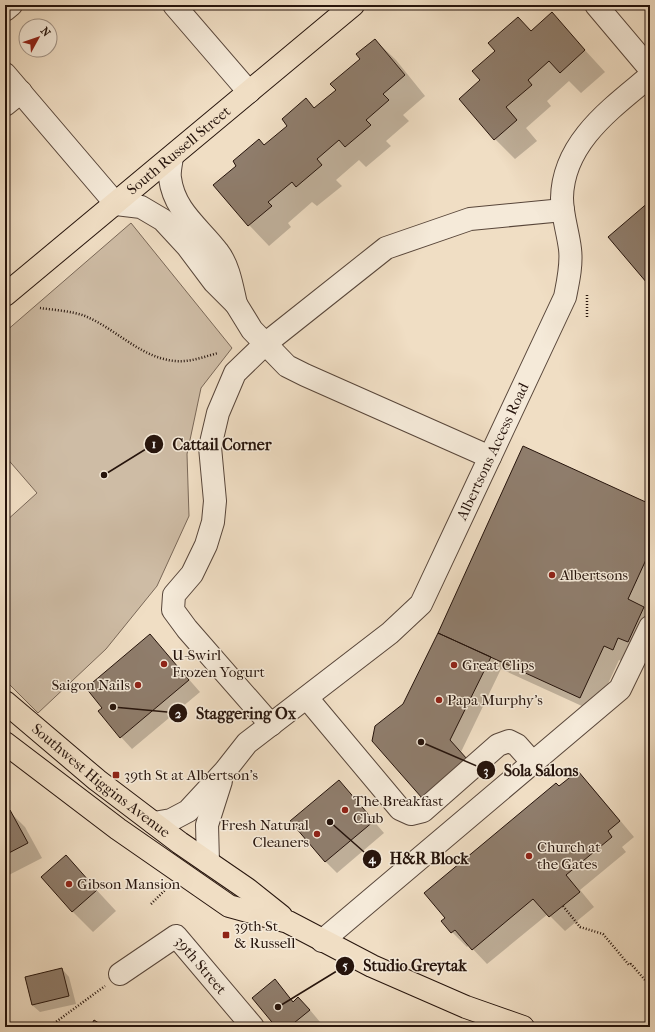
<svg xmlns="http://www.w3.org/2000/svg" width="655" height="1032" viewBox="0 0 655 1032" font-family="'IM FELL French Canon',serif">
<rect width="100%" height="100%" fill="#f0dec4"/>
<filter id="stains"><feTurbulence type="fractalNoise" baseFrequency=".005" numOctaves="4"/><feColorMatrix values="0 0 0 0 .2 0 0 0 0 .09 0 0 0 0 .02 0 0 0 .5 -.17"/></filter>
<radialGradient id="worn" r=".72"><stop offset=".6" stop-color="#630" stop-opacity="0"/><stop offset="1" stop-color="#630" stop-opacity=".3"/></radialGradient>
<path fill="#cebca5" stroke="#7a6858" d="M131,223L232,348L201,388L187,454L189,516L157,586L106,649L38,713L5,680V522L37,493L5,456V332Z"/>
<path fill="#0003" d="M643,5H650V12Z
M552,14L605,72L581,93L569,81L547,101L551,106L526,128L537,141L515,159L495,139L532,32Z
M375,40L396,60L425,96L403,115L409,121L386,141L391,146L366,167L359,160L336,180L342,186L317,206L312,202L288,223L291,227L269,246L249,225L215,185L237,166L259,140L265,146L288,126L306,100L315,109L337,90Z
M650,505V598L645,609L650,614V640L628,664L619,660L595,712L501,669L461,752L478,771L373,741Z
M150,635L200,692L132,749L121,737L104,708Z
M578,772L592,787L634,837L622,847L626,852L580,890L594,907L565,931L548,914L487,964L469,945L467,947L452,932L446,918L559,787Z
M339,781L384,833L337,873L325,861Z
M10,812L25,827L42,858L5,877V814Z
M66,857L116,911L93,932L72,911Z
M62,969L69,977L76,1004L40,1012L32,1005Z
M274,981L294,1002L310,1010L320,1022L314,1027H277Z"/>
<path fill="#8f7d6c" stroke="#26140c" d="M552,12L585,50L560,73L549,61L528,80L532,85L506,107L517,120L494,140L459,99L480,80L472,71L495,51L488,43L518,17L531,31Z
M375,39L405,75L383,94L389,100L366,120L371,125L345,147L339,140L317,159L322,165L296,187L292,182L268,202L272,206L248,226L213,185L236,166L233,161L259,139L264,145L287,126L282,119L306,98L314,108L336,90L330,84L360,59L356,54Z
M650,201V280L647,283L608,237Z
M523,446L650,504V551L628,599L644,607L628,642L618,638L613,650L604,646L580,698L438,633Z
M438,633L491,657L450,740L467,759L422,798L372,741L375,726L403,704Z
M150,634L189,680L120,738L98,711L102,708L86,688Z
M578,771L620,821L608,831L612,837L566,875L580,892L549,917L533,899L472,950L455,930L451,933L441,921L445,918L424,893L556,783L559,786Z
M339,780L374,821L325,862L290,821Z
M10,810L28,843L5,855V813Z
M66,855L97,890L72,912L41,877Z
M62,968L69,996L32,1005L25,977Z
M275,979L293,1002L298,997L310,1010L289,1027H276L252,998Z
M94,1020L105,1027H90Z"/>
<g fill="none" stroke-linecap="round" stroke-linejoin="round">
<g stroke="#58463a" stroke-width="24">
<g id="minor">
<path d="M174,5L249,92"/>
<path d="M596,5L650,69"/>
<path d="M5,10L11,5"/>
<path d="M5,74L116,204L141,207L163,220L187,246L214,282L236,304L252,330L287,366L305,375L490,457"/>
<path d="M5,105L21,92"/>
<path d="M172,157C171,164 169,172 170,178C174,211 200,228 218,252C229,266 232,287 236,304"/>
<path d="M307,698L400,809L411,814L423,811L498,745L509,741L517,745L533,763"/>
<path d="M271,725L187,629L173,610L174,595L192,574L206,545L213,522L215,501L210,447L218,413L235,373L265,344L386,248L470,219L563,210"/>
<path id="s1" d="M154,823L171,820L188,811L225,771L247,743L390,633L421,604L565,297C568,282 572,265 570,249C568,232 562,215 562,198C563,142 612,108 650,76"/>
<path d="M208,862L207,825L221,781"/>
<path d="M322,941L620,689L650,627"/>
<path id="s2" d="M120,974L176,936L253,1027"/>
</g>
</g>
<g stroke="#26140c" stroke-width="24">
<g id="major">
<path id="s3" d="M5,295L353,5"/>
<path id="s4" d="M5,702L97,780L180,843L247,889L281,916"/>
<path d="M5,743L118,829L229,906L288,922L372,966L466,1007L523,1027"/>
</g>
</g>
<path stroke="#26140c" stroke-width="2.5" stroke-dasharray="1 2" stroke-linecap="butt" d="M587,295V319
M40,308C54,310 72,311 85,316C119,330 146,364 185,361C196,360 207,356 218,353
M151,904L165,890
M563,906L580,927L603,934L629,965L631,964L645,980
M49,1027L105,986"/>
<use href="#minor" stroke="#f5ead9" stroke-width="22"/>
<use href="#major" stroke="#f0dec4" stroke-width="22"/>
</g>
<g fill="#8f2418" stroke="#f5ead9" stroke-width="1.5">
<circle cx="552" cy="575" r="4"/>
<circle cx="164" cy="664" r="4"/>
<circle cx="454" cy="665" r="4"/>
<circle cx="138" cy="685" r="4"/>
<circle cx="439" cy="700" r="4"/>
<rect x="112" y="771" width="8" height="8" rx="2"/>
<circle cx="345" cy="810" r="4"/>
<circle cx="317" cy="834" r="4"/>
<circle cx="529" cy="856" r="4"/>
<circle cx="69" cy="884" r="4"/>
<rect x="222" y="931" width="8" height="8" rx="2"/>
</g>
<g text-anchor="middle" stroke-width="3" stroke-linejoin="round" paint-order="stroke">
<g font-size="15" fill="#26140c" stroke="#f5ead9">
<text dy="5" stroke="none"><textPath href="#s3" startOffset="226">South Russell Street</textPath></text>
<text dy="5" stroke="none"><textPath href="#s1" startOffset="518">Albertsons Access Road</textPath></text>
<text dy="5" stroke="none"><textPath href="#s4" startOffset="124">Southwest Higgins Avenue</textPath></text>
<text dy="5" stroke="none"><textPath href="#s2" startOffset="106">39th Street</textPath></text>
</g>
<g font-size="15" fill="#26140c" stroke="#f5ead9" text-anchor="start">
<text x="560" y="580">Albertsons</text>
<text x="172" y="660">U-Swirl<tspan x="172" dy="17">Frozen Yogurt</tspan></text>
<text x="462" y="670">Great Clips</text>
<text x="130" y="690" text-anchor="end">Saigon Nails</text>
<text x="447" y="705">Papa Murphy's</text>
<text x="124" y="780">39th St at Albertson's</text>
<text x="353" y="806">The Breakfast<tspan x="353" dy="17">Club</tspan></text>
<text x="309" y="830" text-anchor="end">Fresh Natural<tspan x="309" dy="17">Cleaners</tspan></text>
<text x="537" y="852">Church at<tspan x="537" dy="17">the Gates</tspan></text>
<text x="77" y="889">Gibson Mansion</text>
<text x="234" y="931">39th St<tspan x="234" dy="17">&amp; Russell</tspan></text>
</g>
</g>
<path fill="none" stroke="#26140c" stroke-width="1.5" d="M104 475L154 444M113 707L178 713M421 742L486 770M330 822L372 859M278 1007L345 966"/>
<g fill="#26140c" stroke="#f5ead9" stroke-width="1.5">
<circle cx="104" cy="475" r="4"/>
<circle cx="113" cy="707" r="4"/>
<circle cx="421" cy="742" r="4"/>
<circle cx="330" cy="822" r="4"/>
<circle cx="278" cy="1007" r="4"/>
<circle cx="154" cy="444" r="10"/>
<circle cx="178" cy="713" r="10"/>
<circle cx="486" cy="770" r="10"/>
<circle cx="372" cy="859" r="10"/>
<circle cx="345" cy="966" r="10"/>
</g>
<g font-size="12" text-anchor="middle" font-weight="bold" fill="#fff">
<text x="154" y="448">1</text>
<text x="178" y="718">2</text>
<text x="486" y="775">3</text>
<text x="372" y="863">4</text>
<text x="345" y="970">5</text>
</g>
<g font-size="16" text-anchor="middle" font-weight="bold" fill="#26140c" stroke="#f5ead9" stroke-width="3" stroke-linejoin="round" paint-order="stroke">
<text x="222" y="450">Cattail Corner</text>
<text x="246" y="719">Staggering Ox</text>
<text x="541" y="776">Sola Salons</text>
<text x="429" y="864">H&amp;R Block</text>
<text x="415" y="971">Studio Greytak</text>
</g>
<rect width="655" height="1032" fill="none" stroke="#f0dec4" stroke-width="20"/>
<rect x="6" y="6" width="643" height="1020" fill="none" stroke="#26140c" stroke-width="2"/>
<rect x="10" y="10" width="635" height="1012" fill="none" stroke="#26140c"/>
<g transform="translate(38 38) rotate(50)"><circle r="19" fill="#f5ead9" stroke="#a29487"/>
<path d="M0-3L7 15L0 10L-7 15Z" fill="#8f2418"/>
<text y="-6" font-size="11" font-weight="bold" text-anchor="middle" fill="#26140c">N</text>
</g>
<rect width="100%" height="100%" filter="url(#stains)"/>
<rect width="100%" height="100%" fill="url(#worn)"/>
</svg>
